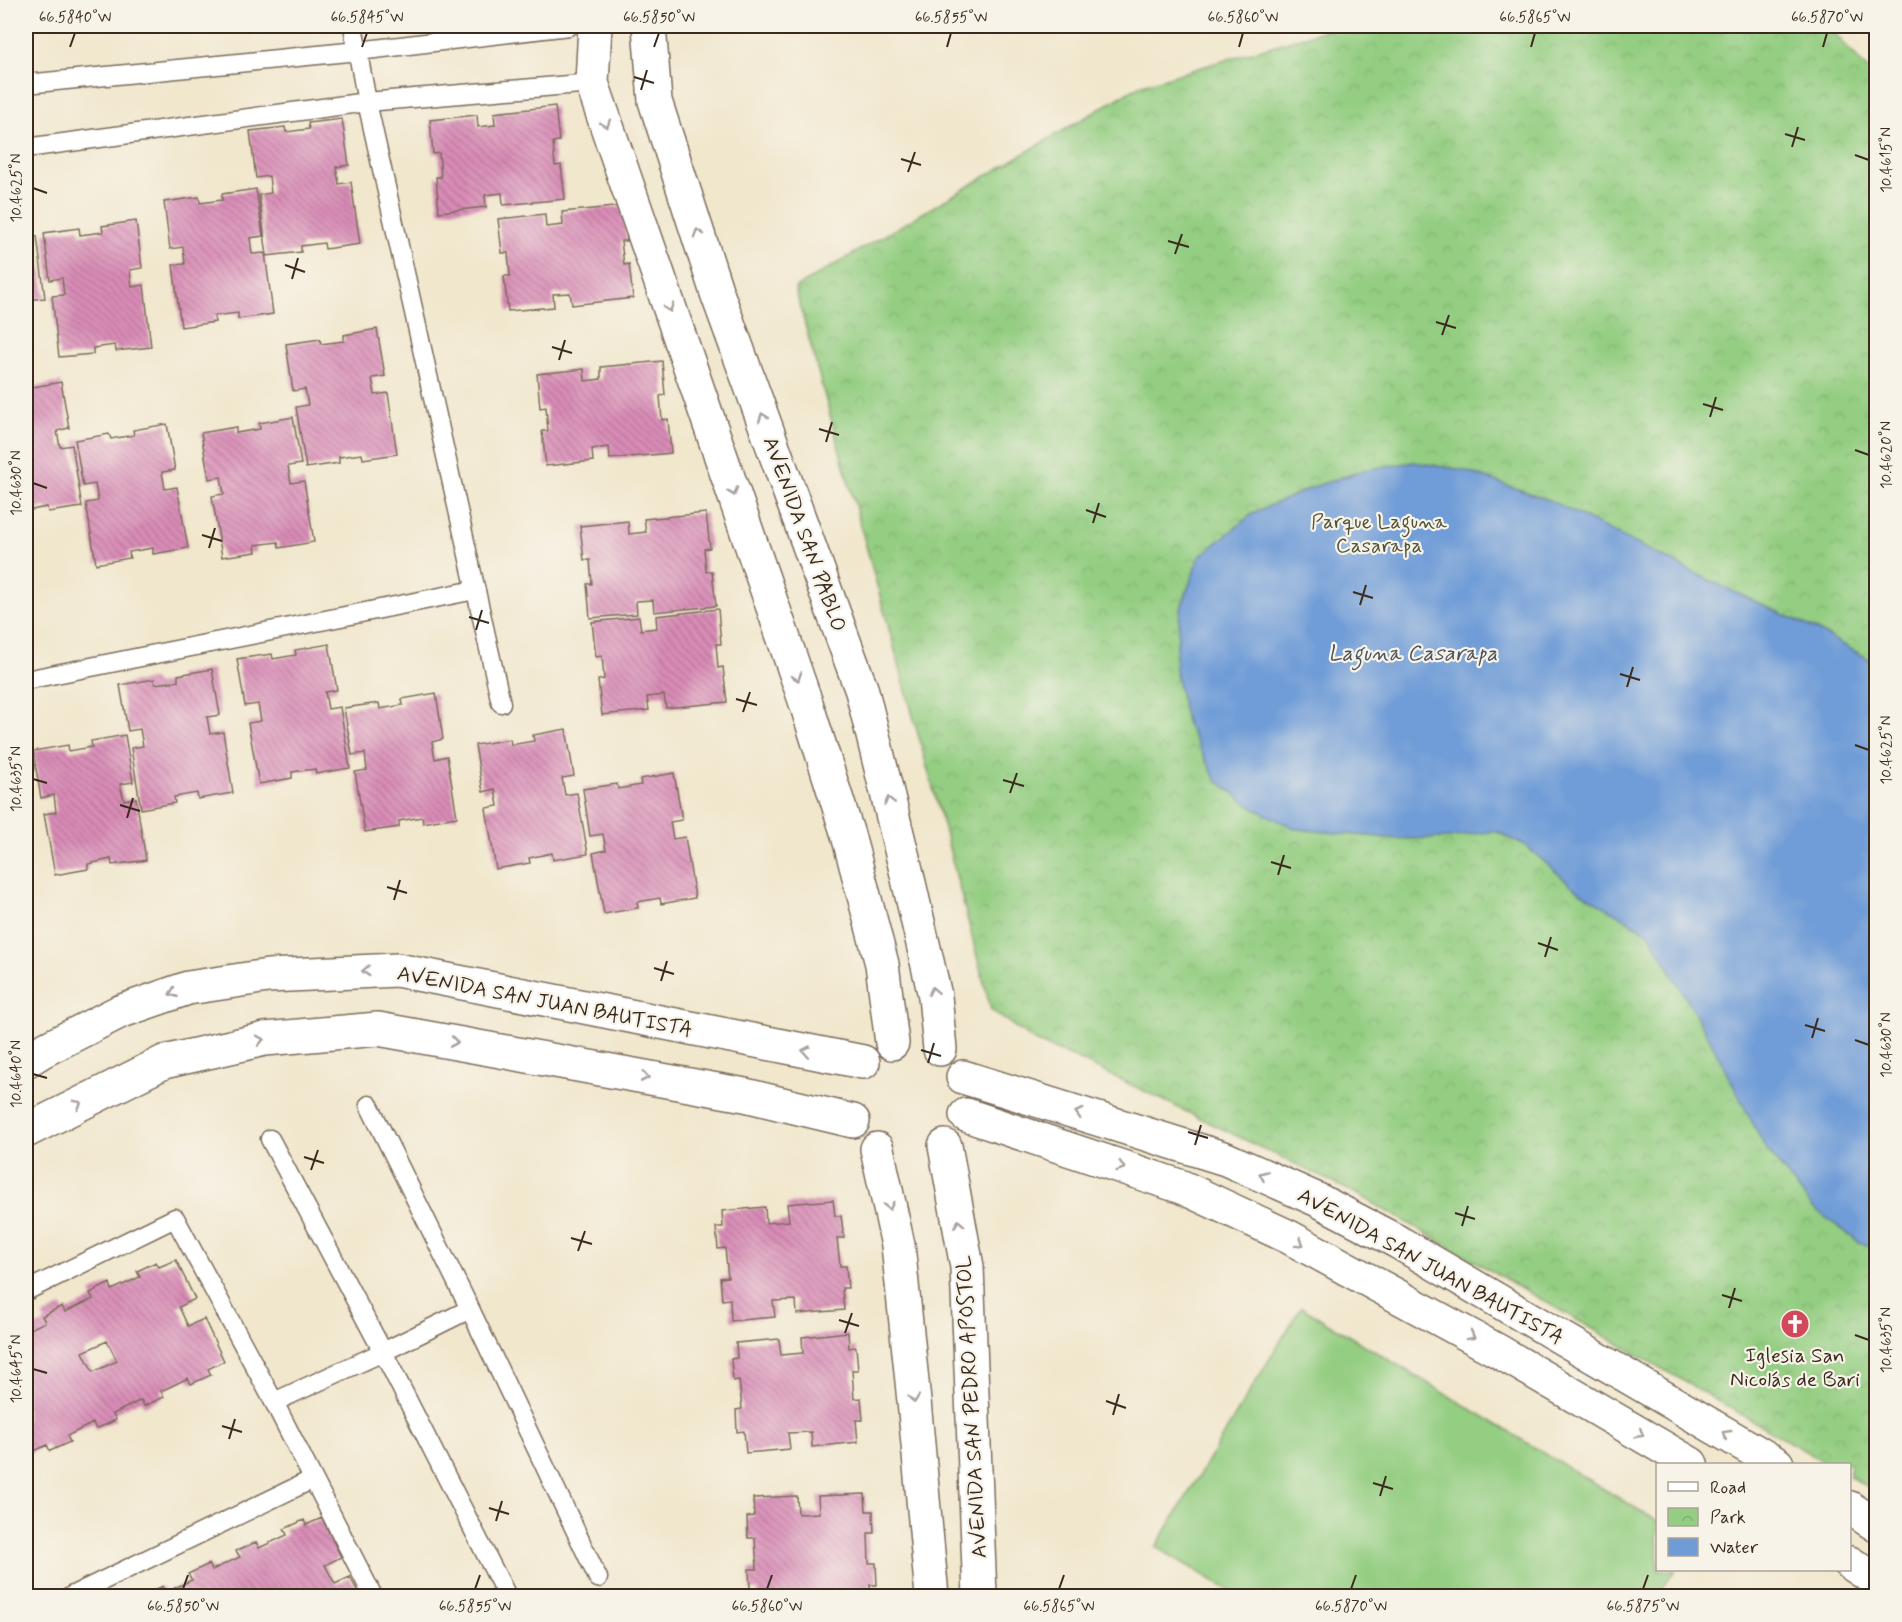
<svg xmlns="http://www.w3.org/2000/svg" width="1902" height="1622" viewBox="0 0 1902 1622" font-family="Mynerve,sans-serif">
<defs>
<pattern id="park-crowns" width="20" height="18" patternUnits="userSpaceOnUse" patternTransform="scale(1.5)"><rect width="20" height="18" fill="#94ce82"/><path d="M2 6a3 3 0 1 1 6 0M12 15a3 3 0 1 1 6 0" fill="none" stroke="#80b170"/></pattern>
<pattern id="building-back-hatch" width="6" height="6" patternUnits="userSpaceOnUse" patternTransform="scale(1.5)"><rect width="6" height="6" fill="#d98cb7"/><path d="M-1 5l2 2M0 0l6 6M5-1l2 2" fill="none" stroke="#b17394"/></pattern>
</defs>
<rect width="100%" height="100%" fill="#f7f3e8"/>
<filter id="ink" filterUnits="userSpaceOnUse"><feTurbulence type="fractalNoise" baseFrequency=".0167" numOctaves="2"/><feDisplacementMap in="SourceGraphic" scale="12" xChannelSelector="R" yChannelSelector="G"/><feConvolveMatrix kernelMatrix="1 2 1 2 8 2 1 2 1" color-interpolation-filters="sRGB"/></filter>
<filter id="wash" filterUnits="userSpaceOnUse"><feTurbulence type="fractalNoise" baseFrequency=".008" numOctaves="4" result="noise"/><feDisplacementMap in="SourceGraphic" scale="24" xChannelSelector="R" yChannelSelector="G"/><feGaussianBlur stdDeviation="1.35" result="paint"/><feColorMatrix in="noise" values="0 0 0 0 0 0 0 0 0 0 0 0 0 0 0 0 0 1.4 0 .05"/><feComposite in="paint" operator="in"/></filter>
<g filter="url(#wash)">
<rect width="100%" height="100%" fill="#f1e7cd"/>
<path fill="url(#park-crowns)" stroke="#687c50" stroke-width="1.5" d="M1339,26H1828L1876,79V1492L1850,1477V1464H1828L1359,1195L1082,1061L1035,1041L991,1010L942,821L795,288L1139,86Z"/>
<path fill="#94ce82" stroke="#687c50" stroke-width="1.5" d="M1301,1307L1657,1521L1658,1570H1675L1658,1596H1239L1156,1547Z"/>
<path fill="#6f9cd7" stroke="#55637a" stroke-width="1.5" d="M1414,462L1463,470L1549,500L1713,582L1813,628L1876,663V1248L1859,1242L1813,1208L1765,1147L1710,1040L1649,933L1578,891L1526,846L1495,831L1449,838L1398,839L1296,829L1253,808L1216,780L1186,722L1175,669L1180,611L1199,557L1255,512L1316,486L1364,470Z"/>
<g id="blocks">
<path fill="url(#building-back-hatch)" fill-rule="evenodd" d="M555,106L559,141L553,142L555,166L561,165L565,199L503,205L502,193L485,195L486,207L439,212L436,177H441L439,153L433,154L430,120L477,115L478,127L495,125L494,113Z
M342,119L349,165L336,167L339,184L351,182L360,244L325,249L324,243L301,246V252L267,256L259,195L271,193L269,176L256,178L250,131L285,127L286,132L309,129L308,123Z
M26,173H29L35,219L26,220Z
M256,189L263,236L250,238L252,254L265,253L273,314L238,319V313L214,316L215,322L181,327L173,265L185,264L183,247L170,249L164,202L199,197L200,203L222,200V194Z
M624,206L627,241H621L624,265L629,264L633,298L572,305L570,293L553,294L554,307L508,311L504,276H510L508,253H502L498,219L545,214L546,227L563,225L562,212Z
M136,221L142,268L130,270L132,287L144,285L151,347L116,351L115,345L93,348V354L59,357L52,296L64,295L62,278L50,280L44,233L79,228L80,235L103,232L102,226Z
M37,236L45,298L26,300V238Z
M377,329L385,376L372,378L375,395L388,393L397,454L363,459L362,454L339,457V463L306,468L296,407L308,405L305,389L293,391L286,344L320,339L321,344L344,341V335Z
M662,361L665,395L660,396L662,420L668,419L671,453L610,459L609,447L592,449L593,461L546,466L542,431H548L546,407L540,408L537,374L584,369L585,381L601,379V367Z
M61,382L69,428L57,431L60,447L72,445L82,507L48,512L47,507L26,511V394H28L27,388Z
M293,417L301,464L288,466L291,483L304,481L314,542L279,548L278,542L255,545L256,552L222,557L212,496L224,494L221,477L209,479L201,433L236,427V433L260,429L259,423Z
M167,424L175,470L162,472L165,489L177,487L188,548L153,554V548L129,552L130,558L96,564L86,503L98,501L95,484L83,486L75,440L109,434L111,439L134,435L133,430Z
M706,513L710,548L704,549L706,572L712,571L716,606L654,612L653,600L636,601L637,614L590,618L587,584H592L590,560H584L580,526L628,521L629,534L646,532L644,519Z
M718,609L721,644H716L718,668L723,667L727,702L666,708L664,695L647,697L649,710L602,715L598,680L604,679L602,656L596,657L592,622L639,617L641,630L657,628L656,616Z
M329,644L337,690L325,692L328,709L340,707L350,768L316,774L315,769L292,772V778L259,784L248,723L261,721L258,704L245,706L237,659L272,654L273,659L296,655L295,650Z
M212,669L220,715L207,717L210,734L223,732L233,793L198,799L197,793L174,797L175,803L141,809L131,748L143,746L140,729L128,731L120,685L154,679L155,684L178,681V675Z
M436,693L443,739L432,742L435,759L447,756L457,817L423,823L422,817L399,821V827L365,832L355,772L367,770L365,753L352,755L344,708L379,703L380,709L403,705L402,699Z
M566,729L574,776L562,778L565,795L577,793L588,854L553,860L552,853L529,858L530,863L496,869L486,808L498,806L495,789L483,792L475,745L510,739L511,745L534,741L533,735Z
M125,735L133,782L120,784L124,800L136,798L146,860L112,865L111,859L88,864V869L55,875L44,814L56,812L54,795L41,798L33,751L68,745L69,751L92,747L91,741Z
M674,773L682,820L670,822L673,839L685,837L695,898L661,904L660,898L637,902L638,908L604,914L593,853L606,850L603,834L590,836L583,789L617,784L618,789L641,785L640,779Z
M833,1200L835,1216H841L844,1238H837L840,1266H846L848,1288H842L844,1310L797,1314L796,1300L773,1301L775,1317L731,1321L730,1299L722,1300L720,1278L728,1277L725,1248L718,1249L716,1227H723L722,1211L765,1207L766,1223L789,1221L787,1204Z
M176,1260L195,1299L179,1307L188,1326L204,1319L224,1361L208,1369L211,1375L191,1384L188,1378L161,1391L164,1397L144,1406L141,1400L113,1414L116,1420L96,1429L93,1423L67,1436L70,1442L50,1451L47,1445L28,1454L26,1450V1331L45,1322L42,1316L62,1306L65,1312L93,1299L90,1293L110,1283L112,1290L140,1277L137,1271L156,1262L159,1267ZM107,1341L117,1361L93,1372L83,1352Z
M848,1332L849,1348L856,1347L858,1370H852L854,1399L861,1398L863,1420H856L858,1442L812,1447L811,1432L788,1433L790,1449L746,1453L744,1431L737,1432L736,1410L742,1409L739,1380L733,1381L731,1359L737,1358L736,1343L779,1339L781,1355L803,1353L802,1337Z
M865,1494L866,1511H873L874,1533H868L869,1563H876L877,1585H870L871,1596H824V1592L802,1593V1596H758V1590H750L749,1569H757L755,1538H748L747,1517L754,1516L753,1498L797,1496L798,1514L819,1513L818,1496Z
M322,1518L341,1557L325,1565L335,1584L350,1577L360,1596H141L163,1586L166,1592L192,1580L188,1574L209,1564L212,1570L240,1557L236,1551L256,1542L259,1548L287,1535L284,1529L304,1520L306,1525Z"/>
</g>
</g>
<g filter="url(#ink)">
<use href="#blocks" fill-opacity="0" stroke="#7b6c5b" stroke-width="1.5"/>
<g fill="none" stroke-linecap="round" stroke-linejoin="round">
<g stroke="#7b6c5b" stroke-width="21">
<path id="service" d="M353,26L367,102L501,703
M26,84L358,51L569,26
M26,148L367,102L592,83
M26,680L475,590
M369,1105L470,1309L598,1578
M270,1139L383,1352L507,1596
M26,1291L175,1218L274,1402L373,1596
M274,1402L383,1352L470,1309
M71,1596L313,1479"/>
</g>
<g stroke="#7b6c5b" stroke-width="36">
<path id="minor" d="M595,26L592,83L806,703L848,835L882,964L892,1043
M649,26L655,101L717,293L862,691L906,870L935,996L940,1049
M26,1061L44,1050L119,1012L188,988L268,976L397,970L863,1062
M963,1077L1226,1159L1318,1200L1398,1242L1777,1464
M966,1115L1182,1187L1289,1237L1498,1351L1691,1464
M26,1131L164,1062L265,1039L378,1029L745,1095L853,1121
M945,1146L967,1267L980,1596
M877,1149L898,1245L914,1401L932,1596
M1850,1508L1876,1525
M1850,1563L1876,1580"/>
</g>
<use href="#service" stroke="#fff" stroke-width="18"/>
<use href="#minor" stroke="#fff" stroke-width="33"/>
</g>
<defs><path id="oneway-chevron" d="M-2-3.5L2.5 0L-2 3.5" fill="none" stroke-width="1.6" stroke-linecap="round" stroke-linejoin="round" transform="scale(1.5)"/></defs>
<g stroke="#a79f9a">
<use href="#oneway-chevron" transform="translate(606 124) rotate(71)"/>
<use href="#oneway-chevron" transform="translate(698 233) rotate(-108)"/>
<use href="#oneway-chevron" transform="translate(669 308) rotate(71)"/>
<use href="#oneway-chevron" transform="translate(763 417) rotate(-110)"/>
<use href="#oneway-chevron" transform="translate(733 492) rotate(71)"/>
<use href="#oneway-chevron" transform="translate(797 677) rotate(71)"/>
<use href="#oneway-chevron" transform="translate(889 801) rotate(-104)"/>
<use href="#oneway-chevron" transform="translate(366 971) rotate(177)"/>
<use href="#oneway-chevron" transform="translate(933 991) rotate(-101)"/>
<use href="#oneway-chevron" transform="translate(173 993) rotate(160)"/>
<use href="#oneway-chevron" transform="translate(260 1040) rotate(-11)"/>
<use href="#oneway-chevron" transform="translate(454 1042) rotate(10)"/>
<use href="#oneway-chevron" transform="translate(806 1051) rotate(-169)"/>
<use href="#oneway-chevron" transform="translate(645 1077) rotate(10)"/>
<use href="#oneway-chevron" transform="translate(78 1104) rotate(-26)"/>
<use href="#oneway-chevron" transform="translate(1079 1113) rotate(-163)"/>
<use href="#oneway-chevron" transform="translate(1121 1167) rotate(18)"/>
<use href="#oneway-chevron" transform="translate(1263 1175) rotate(-156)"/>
<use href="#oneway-chevron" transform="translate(889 1206) rotate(77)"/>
<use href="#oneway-chevron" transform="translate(959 1224) rotate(-100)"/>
<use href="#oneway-chevron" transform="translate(1300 1243) rotate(29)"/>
<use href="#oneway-chevron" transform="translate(1471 1336) rotate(29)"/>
<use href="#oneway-chevron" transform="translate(914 1399) rotate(84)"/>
<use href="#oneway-chevron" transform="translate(1640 1434) rotate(31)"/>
<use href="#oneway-chevron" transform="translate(1726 1434) rotate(-149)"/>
</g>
</g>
<path fill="none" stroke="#3b2a1e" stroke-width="2" d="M70,47L75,33M362,47L367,33M654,47L659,33M947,47L951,33M1239,47L1243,33M1531,47L1535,33M1823,47L1827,33M634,77L654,83M641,90L647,70M1785,134L1805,140M1792,147L1798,127M1855,155L1869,160M901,159L921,165M908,172L915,152M33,188L47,193M1168,241L1189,247M1175,254L1182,234M285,265L305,272M292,279L298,258M1436,322L1456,328M1442,335L1449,315M552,347L572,353M559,360L565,340M1703,404L1723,410M1710,417L1716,397M819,429L839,435M826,442L832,422M1855,450L1869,455M33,483L47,488M1086,510L1106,517M1093,523L1099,503M202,535L222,541M209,548L215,528M1353,592L1373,598M1360,605L1366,585M469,617L489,623M476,630L482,610M1620,674L1640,680M1627,687L1633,667M736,699L757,705M743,712L750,692M1855,745L1869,750M33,779L47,783M1003,780L1024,786M1010,793L1017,773M120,805L140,811M127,818L133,798M1271,862L1291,868M1278,875L1284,855M387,887L407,893M394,900L400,880M1538,943L1558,950M1545,957L1551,937M654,968L674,974M661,981L667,961M1805,1025L1825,1031M1812,1038L1818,1018M1855,1040L1869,1045M921,1050L941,1056M928,1063L934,1043M33,1074L47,1078M1188,1132L1208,1138M1195,1145L1201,1125M304,1157L324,1163M311,1170L318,1150M1455,1213L1475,1219M1462,1226L1468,1206M571,1238L592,1244M578,1251L585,1231M1722,1295L1742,1301M1729,1308L1735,1288M839,1320L859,1326M845,1333L852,1313M1855,1335L1869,1340M33,1369L47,1373M1106,1401L1126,1408M1113,1415L1119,1394M222,1426L242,1432M229,1439L235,1419M1373,1483L1393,1489M1380,1496L1386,1476M489,1508L509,1514M496,1521L502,1501M183,1589L188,1575M475,1589L480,1575M767,1589L772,1575M1059,1589L1064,1575M1351,1589L1356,1575M1643,1589L1648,1575"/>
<defs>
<g id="church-disc" transform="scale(1.5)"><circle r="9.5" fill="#d1495b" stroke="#f7f3e8"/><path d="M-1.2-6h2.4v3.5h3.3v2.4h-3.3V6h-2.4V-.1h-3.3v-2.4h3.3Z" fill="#fff"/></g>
</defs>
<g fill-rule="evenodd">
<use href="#church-disc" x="1795" y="1324"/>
</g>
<g text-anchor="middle" stroke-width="4.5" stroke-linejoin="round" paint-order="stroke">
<g font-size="21" fill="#515337" stroke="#f7f3e8">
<text x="1379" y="528">Parque Laguna<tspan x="1379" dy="24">Casarapa</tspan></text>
</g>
<g font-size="21" fill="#3b2a1e" stroke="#f7f3e8">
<text transform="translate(805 534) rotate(70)" y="7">AVENIDA SAN PABLO</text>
<text transform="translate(545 1001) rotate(11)" y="7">AVENIDA SAN JUAN BAUTISTA</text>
<text transform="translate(1431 1266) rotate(29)" y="7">AVENIDA SAN JUAN BAUTISTA</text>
<text transform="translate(971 1407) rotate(-93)" y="7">AVENIDA SAN PEDRO APOSTOL</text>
</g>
<g font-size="21" fill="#3b2a1e" stroke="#f7f3e8">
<text x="1795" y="1362">Iglesia San<tspan x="1795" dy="24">Nicolás de Bari</tspan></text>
</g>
<g font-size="22" font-style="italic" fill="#4d525f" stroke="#f7f3e8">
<text x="1413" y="660">Laguna Casarapa</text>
</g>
</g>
<rect width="1902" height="1622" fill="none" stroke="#f7f3e8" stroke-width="66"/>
<rect x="1656" y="1463" width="195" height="108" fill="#f7f3e8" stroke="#aca397" stroke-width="1.5"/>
<rect x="1668" y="1482" width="30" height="9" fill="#ffffff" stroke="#aca397" stroke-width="1.5"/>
<text x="1710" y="1493" font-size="18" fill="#3b2a1e">Road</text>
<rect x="1668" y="1508" width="30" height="18" fill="url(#park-crowns)" stroke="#aca397" stroke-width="1.5"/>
<text x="1710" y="1523" font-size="18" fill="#3b2a1e">Park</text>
<rect x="1668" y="1538" width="30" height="18" fill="#6f9cd7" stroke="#aca397" stroke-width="1.5"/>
<text x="1710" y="1553" font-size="18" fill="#3b2a1e">Water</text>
<rect x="33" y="33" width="1836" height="1556" fill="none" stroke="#3b2a1e" stroke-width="2"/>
<g font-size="15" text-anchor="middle" fill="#3b2a1e">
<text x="75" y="22">66.5840°W</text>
<text x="367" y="22">66.5845°W</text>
<text x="659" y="22">66.5850°W</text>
<text x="951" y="22">66.5855°W</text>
<text x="1243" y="22">66.5860°W</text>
<text x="1535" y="22">66.5865°W</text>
<text x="1827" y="22">66.5870°W</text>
<text transform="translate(1886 160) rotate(-90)" y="5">10.4615°N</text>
<text transform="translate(16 188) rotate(-90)" y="5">10.4625°N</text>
<text transform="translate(1886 455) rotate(-90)" y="5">10.4620°N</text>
<text transform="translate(16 483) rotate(-90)" y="5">10.4630°N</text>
<text transform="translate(1886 750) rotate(-90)" y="5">10.4625°N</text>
<text transform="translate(16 779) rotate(-90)" y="5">10.4635°N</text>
<text transform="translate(1886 1045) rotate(-90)" y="5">10.4630°N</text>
<text transform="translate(16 1074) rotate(-90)" y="5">10.4640°N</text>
<text transform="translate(1886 1340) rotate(-90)" y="5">10.4635°N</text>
<text transform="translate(16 1369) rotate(-90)" y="5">10.4645°N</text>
<text x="183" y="1611">66.5850°W</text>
<text x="475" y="1611">66.5855°W</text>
<text x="767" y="1611">66.5860°W</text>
<text x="1059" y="1611">66.5865°W</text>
<text x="1351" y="1611">66.5870°W</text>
<text x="1643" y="1611">66.5875°W</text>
</g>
</svg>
